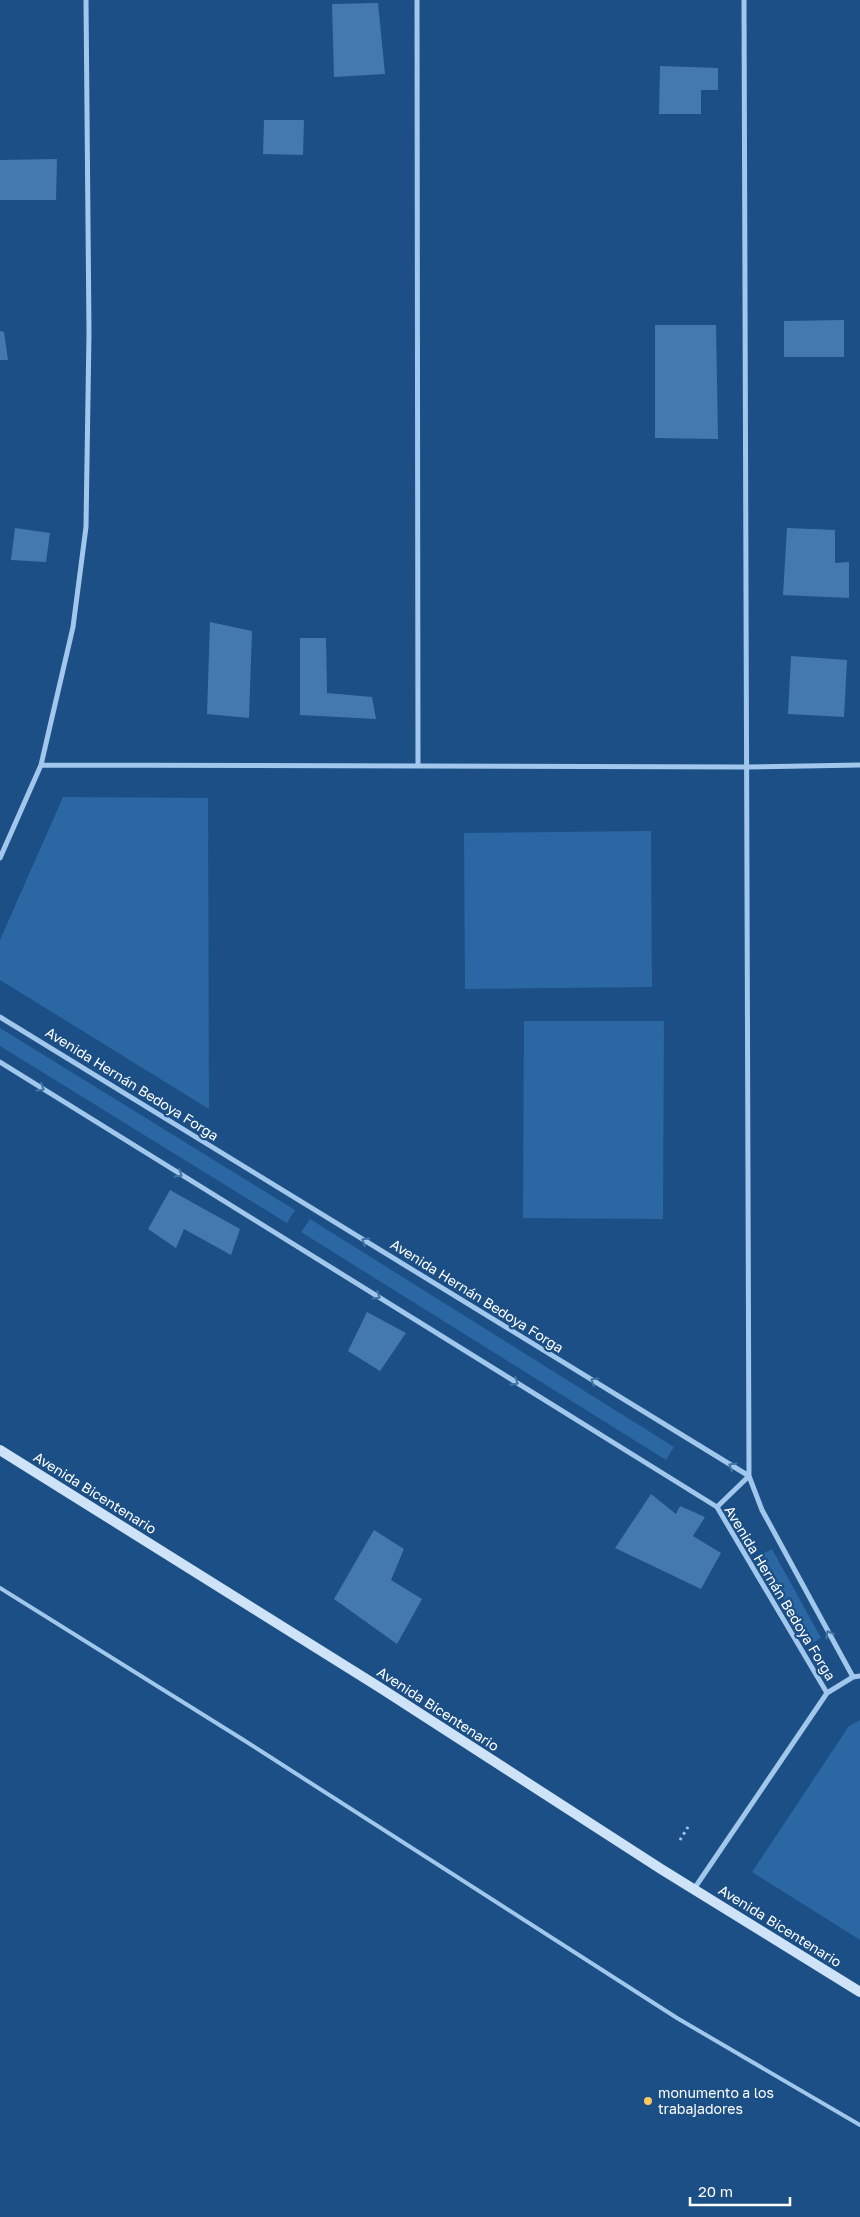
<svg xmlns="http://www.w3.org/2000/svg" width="860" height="2217" viewBox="0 0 860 2217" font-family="'Golos Text',sans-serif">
<rect width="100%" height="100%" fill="#1b4f86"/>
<path fill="#2b67a3" d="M63,797L208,798L209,1109L0,980V940Z
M651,831L652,987L465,989L464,833Z
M524,1021H664L663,1219L523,1218Z
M0,1028L295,1210L287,1223L0,1046Z
M310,1219L674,1447L666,1460L301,1232Z
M772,1549L821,1638L809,1645L760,1555Z
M860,1720V1940L752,1872L849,1726Z"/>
<path fill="#4479af" d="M378,3L385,74L334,77L332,4Z
M660,66L718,68V90H701V114H659Z
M264,120H304L303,155L263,154Z
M57,159L56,200H0V160Z
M844,320V357H784V321Z
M655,325H716L718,439L655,438Z
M0,331L4,332L8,360H0Z
M15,528L50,533L46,562L11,560Z
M787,528L835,530V563L849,562V598L783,595Z
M210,622L252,631L249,718L207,714Z
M300,638H326L327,693L372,697L376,719L300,715Z
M791,656L847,660L844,717L788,714Z
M170,1190L240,1229L231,1255L184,1229L176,1248L148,1229Z
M367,1312L406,1333L380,1371L348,1351Z
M651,1494L676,1514L680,1506L705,1517L693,1536L721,1553L701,1589L615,1548Z
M374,1530L404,1549L391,1580L422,1599L397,1644L334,1599Z"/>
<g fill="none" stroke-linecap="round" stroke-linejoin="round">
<path stroke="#a2c7ec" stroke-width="3" stroke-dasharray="2.5 4" stroke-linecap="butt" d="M680,1840L688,1827"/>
<path stroke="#a2c7ec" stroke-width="4" d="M0,1588L242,1739L677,2018L860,2125"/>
<path stroke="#a2c7ec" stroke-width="5" d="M417,0L418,766
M41,765L747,767L860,765
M0,858L41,765L73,627L86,527L89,333L86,0
M0,1017L749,1476L762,1510L853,1677
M0,1062L717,1507L827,1693
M717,1507L749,1476L744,0
M694,1889L827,1693L853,1677L860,1676"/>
<path stroke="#cee3f8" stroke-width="10" d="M0,1450L379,1687L661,1869L860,1992"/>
</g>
<defs><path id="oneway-chevron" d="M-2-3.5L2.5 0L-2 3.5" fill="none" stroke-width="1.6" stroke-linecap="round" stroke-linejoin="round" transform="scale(1.25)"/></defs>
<g stroke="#4473a5">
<use href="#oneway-chevron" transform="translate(41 1088) rotate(32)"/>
<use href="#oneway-chevron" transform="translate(179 1174) rotate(32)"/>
<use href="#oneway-chevron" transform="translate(365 1241) rotate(-148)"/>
<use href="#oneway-chevron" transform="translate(377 1296) rotate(32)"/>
<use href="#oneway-chevron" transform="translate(594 1381) rotate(-148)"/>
<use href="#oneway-chevron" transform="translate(515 1382) rotate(32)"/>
<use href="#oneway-chevron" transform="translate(732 1466) rotate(-149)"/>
<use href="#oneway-chevron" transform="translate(829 1634) rotate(-118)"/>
</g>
<circle fill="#fdc75e" stroke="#1b4f86" stroke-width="2" cx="648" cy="2101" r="5"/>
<g text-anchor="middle" stroke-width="4.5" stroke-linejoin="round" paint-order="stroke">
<g font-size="14" fill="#fff" stroke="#1b4f86">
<text transform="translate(132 1084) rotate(32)" y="5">Avenida Hernán Bedoya Forga</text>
<text transform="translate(477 1296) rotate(32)" y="5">Avenida Hernán Bedoya Forga</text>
<text transform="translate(95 1493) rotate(32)" y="5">Avenida Bicentenario</text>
<text transform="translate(780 1593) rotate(59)" y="5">Avenida Hernán Bedoya Forga</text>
<text transform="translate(438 1709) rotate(33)" y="5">Avenida Bicentenario</text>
<text transform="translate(780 1926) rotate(32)" y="5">Avenida Bicentenario</text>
</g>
<g font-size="14" fill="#fff" stroke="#1b4f86" text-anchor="start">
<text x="658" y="2098">monumento a los<tspan x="658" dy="16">trabajadores</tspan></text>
</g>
</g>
<path d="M690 2197v8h100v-8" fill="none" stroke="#ffffff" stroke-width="2.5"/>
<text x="698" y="2197" font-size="15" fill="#ffffff" stroke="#1b4f86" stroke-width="4" paint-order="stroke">20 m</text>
</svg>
